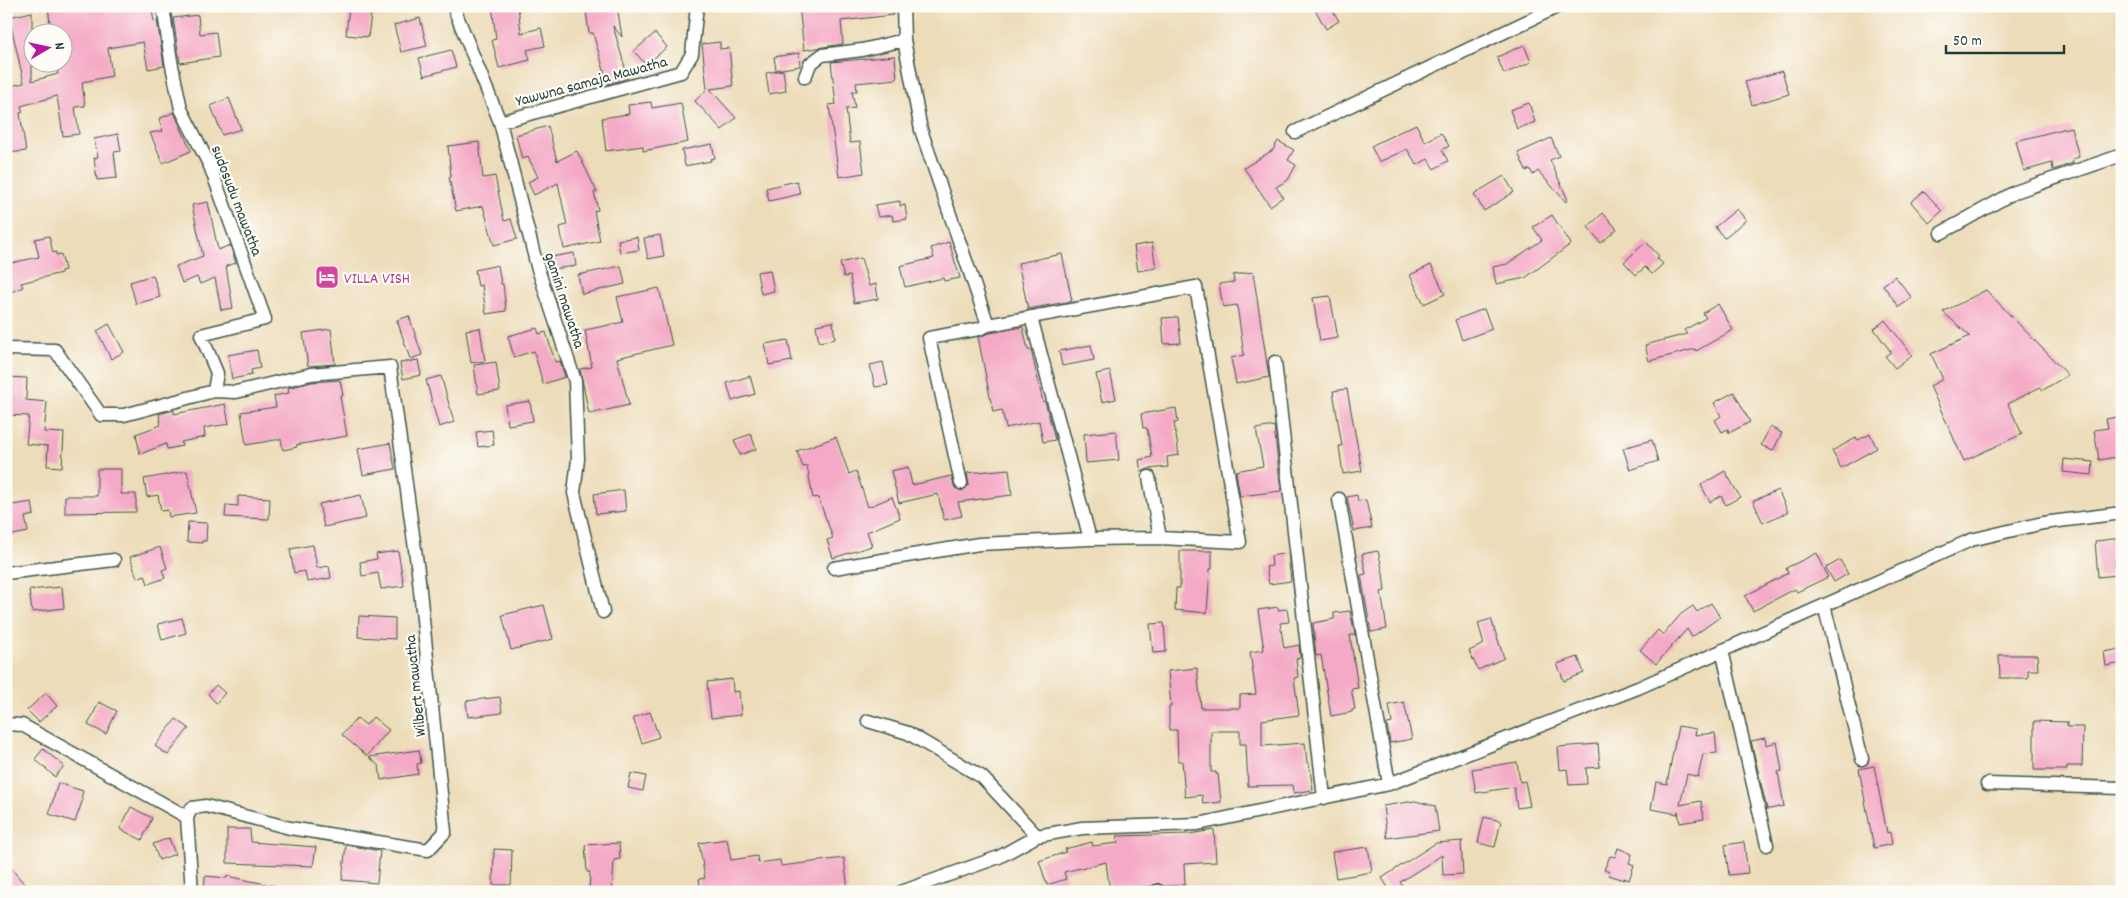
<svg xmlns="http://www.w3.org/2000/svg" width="2128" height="898" viewBox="0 0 2128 898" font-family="Dekko,sans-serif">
<rect width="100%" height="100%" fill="#fdfcf7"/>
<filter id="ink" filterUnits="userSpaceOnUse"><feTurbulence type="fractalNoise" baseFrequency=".02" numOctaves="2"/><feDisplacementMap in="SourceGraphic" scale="10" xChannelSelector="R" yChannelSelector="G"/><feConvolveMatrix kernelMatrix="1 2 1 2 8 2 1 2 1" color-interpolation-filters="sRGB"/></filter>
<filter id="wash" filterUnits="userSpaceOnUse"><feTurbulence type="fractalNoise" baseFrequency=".0096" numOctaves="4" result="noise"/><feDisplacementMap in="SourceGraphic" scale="20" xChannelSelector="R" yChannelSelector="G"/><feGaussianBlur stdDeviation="1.12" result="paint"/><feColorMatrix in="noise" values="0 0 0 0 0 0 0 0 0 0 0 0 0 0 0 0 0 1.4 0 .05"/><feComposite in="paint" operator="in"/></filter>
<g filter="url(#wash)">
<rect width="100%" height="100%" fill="#eddcb9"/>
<g id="blocks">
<path fill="#f4aac6" d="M48,6H151L154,21L157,20L164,66L148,69L143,42L108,48L112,76L82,82L85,106L75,107L79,134L63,136L57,96L21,106L23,112L20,113L26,151L9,153L8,145L6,146V87L24,83L9,17L32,12V81L58,74L56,62H62V32H51Z
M349,6H372L368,37L346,35Z
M492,6H518L521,33L541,28L545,46L527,50L530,60L499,68L492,40L496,39Z
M617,6L622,37L613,26L628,78L608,84L593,33H589L586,11Z
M799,6H893V15L841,21L843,44L804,50Z
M1313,6H1330L1339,21L1326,29Z
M198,15L200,34L216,32L219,57L180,63L173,18Z
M420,18L427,46L401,52L394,25Z
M655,33L667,47L646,65L634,51Z
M720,42V49L729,48L733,86L710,89L736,118L722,130L695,101L707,89L702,44Z
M1524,45L1531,62L1504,74L1497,57Z
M451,50L456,67L424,76L419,58Z
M799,53L800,66L776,70L774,57Z
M895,56L897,79L856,83L857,91H852L855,108L846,109L850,143L860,142L864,173L839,177L829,105L836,104L831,62Z
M783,70L786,91L769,94L766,73Z
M1782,71L1789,94L1752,105L1745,82Z
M229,98L241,129L222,135L211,106Z
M651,102L652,108L681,103L688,142L643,151V146L606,151L602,118L629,114L628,105Z
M1529,103L1535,122L1517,129L1510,110Z
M174,112L191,151L163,163L150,133L163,131L159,119Z
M1416,124L1425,142L1441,133L1449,146L1442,150L1448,161L1434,169L1428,159L1417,165L1407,149L1379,162L1371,146Z
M548,126L557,161L577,151L597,192H594L598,210L594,211L600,241L564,249L560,227L567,225L558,183L534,195L528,182L538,177L528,157L522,159L516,135Z
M2071,127L2079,157L2072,159L2073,163L2053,170L2052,163L2024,171L2016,141Z
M118,134L121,151L114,152L117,178L97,180L94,158L98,157L94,139Z
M1551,138L1559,156L1550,160L1568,200L1566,202L1538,171L1533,175L1530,169L1526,171L1518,153Z
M1278,141L1294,150L1288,160L1296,165L1288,180L1276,187L1283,197L1270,206L1244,168L1273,150Z
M479,142L483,178L495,176L504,221L511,219L517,239L494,245L483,206L456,211L449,177H451L448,146Z
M712,144L715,158L710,159L711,161L685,166L682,150Z
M1504,176L1514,192L1484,211L1474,194Z
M797,181L800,194L769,201L766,188Z
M1924,191L1942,211L1929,223L1911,202Z
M900,201V206L905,205L907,219L893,221L892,215L878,217L875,205Z
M208,202L218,250L230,245L236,263L226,266L233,308L221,310L215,278L200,284L197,277L182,283L176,266L203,256L192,205Z
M1737,209L1746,220L1724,238L1715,227Z
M1603,213L1617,229L1601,243L1588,227Z
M1552,215L1571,244L1525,278L1496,284L1493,267L1507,264L1542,240L1533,227Z
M660,235L664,256L648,259L644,238Z
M49,236L53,253L56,252V255L61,254L65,270L61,271V273L21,283L23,287L6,294V264L39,257L35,239Z
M637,237L639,250L620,253L618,240Z
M949,242L960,278L944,281L943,278L905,287L900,266L934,258L931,248Z
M1646,242L1659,256L1657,258L1663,264L1652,274L1645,267L1636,275L1624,262Z
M1152,243L1156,268L1138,271L1134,246Z
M574,253L576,266L553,269L551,257Z
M1062,254L1072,301L1028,309L1018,263Z
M861,258L869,286L876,284L878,299L854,303L850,276L844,277L840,263Z
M498,265L501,284H503L506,311L486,314L482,285L478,286L475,270Z
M1431,265L1445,294L1424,304L1410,275Z
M621,266L625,284L582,294L578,275Z
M770,270L774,291L761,294L757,272Z
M1253,272L1269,377L1236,384L1231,358L1244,355L1237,305L1223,307L1219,284L1234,282L1233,275Z
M153,275L160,297L136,304L130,282Z
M1895,276L1912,298L1899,307L1883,285Z
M659,288L672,345L617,358L629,405L589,414L580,369L592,367L585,330L623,322L617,297Z
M1986,290L2068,375L2043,390L2040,387L2008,404L2022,434L1964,461L1930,386L1943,379L1931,354L1970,336L1943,312Z
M1330,296L1338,338L1320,341L1313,298Z
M1718,304L1733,330L1696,351L1695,349L1649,361L1645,345L1687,334L1684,330L1706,318L1703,313Z
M1484,309L1492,329L1462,340L1455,320Z
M409,316L422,355L410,359L397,320Z
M1178,317L1181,343L1164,344L1162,318Z
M1885,320L1912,355L1895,368L1885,356L1891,352L1874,329Z
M833,322L835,339L819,342L816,325Z
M109,324L124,352L111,359L97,331Z
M1023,327L1028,350H1031L1043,402L1045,401L1055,440L1043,442L1039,421L1006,428L1002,410L993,412L978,337L990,333Z
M480,328L485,361L471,363L466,330Z
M537,328L539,334L546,332L555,362L560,361L565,377L543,384L534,351L514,357L508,336Z
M331,329L335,364L308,366L303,333Z
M788,340L792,361L769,365L765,344Z
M1091,345L1094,360L1062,366L1059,351Z
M257,350L260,368L251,370L252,375L232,379L228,355Z
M418,360L421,375L403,379L400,363Z
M496,362L500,391L478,394L474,365Z
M883,362L888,385L875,387L870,365Z
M1110,371L1116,399L1102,402L1096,374Z
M441,376L454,422L439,427L426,380Z
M750,376L755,394L732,401L727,383Z
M6,377L27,378L26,400L47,402L44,432L64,433L62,467L47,466L48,446L26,444L29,416L6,415Z
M340,380L343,396H340L347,436L296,445L297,447L283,450L281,439L246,445L241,412L276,407L274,396L289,393L288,388L312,382Z
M1347,389L1362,471L1343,474L1339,446H1342L1333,391Z
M1734,392L1750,422L1729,433L1728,429L1722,432L1715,420L1721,416L1714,403Z
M530,401L533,421L508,425L505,405Z
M225,404L229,424L204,428L205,437L181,442L182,446L167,449L166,444L140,454L136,434L161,425L159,414L174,410V414Z
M1176,408L1178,422L1174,423L1179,455L1167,457L1168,467L1148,469L1141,472L1139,460L1152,457L1147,428H1143L1141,414Z
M2122,416V456L2099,460L2094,430L2108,428L2106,419Z
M1274,426L1281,491L1240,496L1236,471L1263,466L1256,429Z
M1770,427L1782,433L1773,451L1761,445Z
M492,430L494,445L478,447L476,432Z
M1116,431L1119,460L1086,463L1084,434Z
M751,434L756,449L740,455L734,440Z
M1870,434L1877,448L1841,468L1832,451L1856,438L1858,440Z
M836,437L849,474L856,471L868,507L892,497L900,518L867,532L872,546L833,558L827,540L833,538L818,497L813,498L807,466L803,467L797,451Z
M1652,440L1658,461L1630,470L1623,448Z
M390,443L395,469L363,475L358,449Z
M2064,459L2093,462L2092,475L2063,472Z
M908,467L912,485L951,476L955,488L962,491L969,485L967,473L1009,469L1012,495L958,502L962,516L944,520L938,494L899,503L891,471Z
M97,469H121V494H136V512L65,513V496H97Z
M187,471L196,513L169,517L168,510L161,511L158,495L147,497L144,479Z
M1725,471L1740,497L1726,505L1721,496L1710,502L1701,485Z
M624,490L626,511L596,514L594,494Z
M1778,490L1788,512L1763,523L1753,501Z
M361,495L366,518L324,527L319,504Z
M1357,495L1358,501L1366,500L1372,528L1354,531L1347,497Z
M238,496L270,498L269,519L225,517L226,505L238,506Z
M32,502L34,515L25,517L28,532L8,536L6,506Z
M188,522L207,523L206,541H202V543L187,542Z
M2122,538V559L2115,560L2117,575L2098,577L2095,541Z
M313,545L317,568L329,566L331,578L307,582L305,571L294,573L290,549Z
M160,547L167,568L162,570L165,578L148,584L145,575L137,578L130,557Z
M398,551L404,586L381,589L378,573L362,576L360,562L377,559L376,554Z
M1180,551H1212V569H1210L1207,613L1175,610L1176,588H1180Z
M1378,551L1383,573L1385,591L1381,592L1387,629L1371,632L1361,575L1366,574L1362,554Z
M1288,553L1291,581L1269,584L1266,567L1272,566L1271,556Z
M1817,553L1828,577L1797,592L1795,589L1753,611L1745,596L1788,573L1786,568Z
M1840,560L1848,574L1834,582L1826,568Z
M62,587L64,608L32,612L29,590Z
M1711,603L1720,617L1692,637L1687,629L1656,664L1640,650L1658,630L1663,635L1681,614L1693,606L1697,612Z
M544,605L553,639L511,650L502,615Z
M1278,607V610L1287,609L1289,622L1280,623L1284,648L1299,645L1300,658L1296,659L1298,677L1294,678L1299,715L1262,720V746L1305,743L1307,763H1309L1313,790L1294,793L1293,785L1248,786L1246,744H1240V731H1211V772H1216V774H1218L1221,802L1203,804L1202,795L1185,797L1182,761H1178L1177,730H1169V707H1171L1168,671L1197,668L1201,708H1240V695L1256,694L1250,652L1264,650L1258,610Z
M1350,611L1355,635H1350L1358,688L1351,689L1355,709L1352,710V712L1331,716L1321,655L1316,656L1313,623L1334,619V613Z
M359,616L395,618V639L358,637Z
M182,618L186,633L162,640L158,624Z
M1491,619L1504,658L1478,670L1469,651L1484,644L1478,623Z
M1164,623L1166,652L1153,653L1150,624Z
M2120,649L2122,663L2106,666L2104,652Z
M1999,655H2037L2038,670H2028V678H2000Z
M1578,657L1584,673L1564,681L1557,664Z
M732,679L733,692L739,691L741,715L711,718L707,682Z
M216,685L225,693L216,703L208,694Z
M46,693L57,706L39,722L27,710Z
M500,697L502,713L468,717L466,701Z
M99,702L117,711L106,734L88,725Z
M1404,702L1412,739L1390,743L1387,724L1392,723L1389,705Z
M650,712L659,737L642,743L633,718Z
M373,717L389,730L367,756L342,735L357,718L366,725Z
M176,719L189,728L168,755L155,746Z
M2034,721L2067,722V727H2083L2082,766H2067V770H2034Z
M1678,726L1696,729L1695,735L1715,733L1717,753L1703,754L1698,777L1687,774L1680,805L1701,801L1704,819L1680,823L1678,811V814L1651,809L1656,782L1667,784Z
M1765,738L1766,745L1777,742L1782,771L1778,772L1784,806L1770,809H1767L1751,741Z
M1598,744L1600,767L1586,768L1587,784L1569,785L1567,769L1560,770L1558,747Z
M43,749L64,766L55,777L35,759Z
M419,750L421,763L417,764L418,774L381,780L379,766L369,757Z
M1517,762L1520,782L1525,781L1530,806L1517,808L1514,787L1476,793L1472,769Z
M1874,766L1887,833L1890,832L1892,844L1874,848L1859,769Z
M631,773L646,776L643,791L628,788Z
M58,783L83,791L81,798L83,799L75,822L49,814Z
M1415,801L1435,806L1439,831L1387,838L1383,806Z
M131,807L152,818L142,840L120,829Z
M1484,817L1501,821L1495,847L1478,843Z
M227,829H250L251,842L316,847L313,866L227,863Z
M1214,830L1216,862L1184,864L1185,885L1164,886L1158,883L1151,886L1110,891L1106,862L1064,872L1066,879L1047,885L1039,861L1066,852L1065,849L1092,842L1093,846L1118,843L1117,836L1189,834Z
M169,838L175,854L159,860L153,844Z
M727,839L731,860L757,856L758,863L780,860L781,866L844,858L848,890L701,892L699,879L705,878L699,843Z
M1463,841L1461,843L1463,874L1443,875L1442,855L1400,882L1407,892H1391L1382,878L1436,843Z
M1744,842L1748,873L1729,875L1725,845Z
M619,843L620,859L614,860L612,892H589L590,872H587L585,845Z
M346,845L380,851L377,883L342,880Z
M1368,847L1372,872L1336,878L1332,852Z
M1618,848L1632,854L1629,863L1634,865L1629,880L1624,878V880L1609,875L1610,872L1604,870L1610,856L1615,857Z
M494,849L512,850L511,885H493Z
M6,863L32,892H10L6,888Z
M205,876L227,878V876L275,886L274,892H204Z"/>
</g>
</g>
<g filter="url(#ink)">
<use href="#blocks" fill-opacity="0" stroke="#3e5548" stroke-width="1"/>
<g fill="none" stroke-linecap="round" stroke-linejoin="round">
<g stroke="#3e5548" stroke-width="15">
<path id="street" d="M453,6L500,122L537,266L575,381L578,459L574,493L603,612
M805,77L810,64L822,55L862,50L904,40
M500,122L681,72L692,54L697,6
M1295,132L1559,6
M1941,233L2015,192L2122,155
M1031,317L1090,539
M6,349L55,350L101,415H124L214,391L217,373L201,335L265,319L210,166L181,109L171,61L163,6
M1275,362L1324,798
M1149,477L1160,538
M961,483L929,338L979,329L988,325
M1339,499L1389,784
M834,568L979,544L1090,539L1160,538L1240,542L1196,287L988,325L921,130L904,40L903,6
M6,573L114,560
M1824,605L1862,759
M1722,650L1767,845
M868,721L908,733L982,777L1037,836
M6,724L22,725L187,817
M1987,784L2122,788
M1158,891V892
M192,892L187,817L192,808L206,806L290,828L428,850L445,832L418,571L390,367L311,374L236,392L214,391
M901,892L999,857L1037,836L1082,828L1198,824L1389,784L1638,688L1971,540L2043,523L2122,513"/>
</g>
<use href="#street" stroke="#fff" stroke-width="12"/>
</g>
</g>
<defs>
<g id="hotel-square" transform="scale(1.25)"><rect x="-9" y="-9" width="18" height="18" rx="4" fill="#d1479c" stroke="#fdfcf7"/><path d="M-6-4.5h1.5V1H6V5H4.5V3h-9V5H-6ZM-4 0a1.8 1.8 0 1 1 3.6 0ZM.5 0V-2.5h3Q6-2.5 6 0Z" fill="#fff"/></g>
</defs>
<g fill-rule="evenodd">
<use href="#hotel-square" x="327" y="277"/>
</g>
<g text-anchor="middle" stroke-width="4.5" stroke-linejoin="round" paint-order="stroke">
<g font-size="16" fill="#1f3d34" stroke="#fdfcf7">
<text transform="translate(591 80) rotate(-15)" y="6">Yawwna samaja Mawatha</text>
<text transform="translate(238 200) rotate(69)" y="6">sudosudu mawatha</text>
<text transform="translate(566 300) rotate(72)" y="6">gamini mawatha</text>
<text transform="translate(414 686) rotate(-96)" y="6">Wilbert mawatha</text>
</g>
<g font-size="16" fill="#b23c85" stroke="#fdfcf7" text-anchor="start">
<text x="344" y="283">VILLA VISH</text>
</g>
</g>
<rect width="2128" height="898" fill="none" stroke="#fdfcf7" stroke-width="25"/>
<g transform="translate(48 48) rotate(81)"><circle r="24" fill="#fdfcf7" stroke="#a4b0a9"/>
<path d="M0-4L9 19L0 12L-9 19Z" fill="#b5179e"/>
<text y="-8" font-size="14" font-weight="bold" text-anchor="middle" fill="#1f3d34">N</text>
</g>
<path d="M1946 45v8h118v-8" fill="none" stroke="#1f3d34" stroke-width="2.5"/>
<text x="1953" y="45" font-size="15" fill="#1f3d34" stroke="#fdfcf7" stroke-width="4" paint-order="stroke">50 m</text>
</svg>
